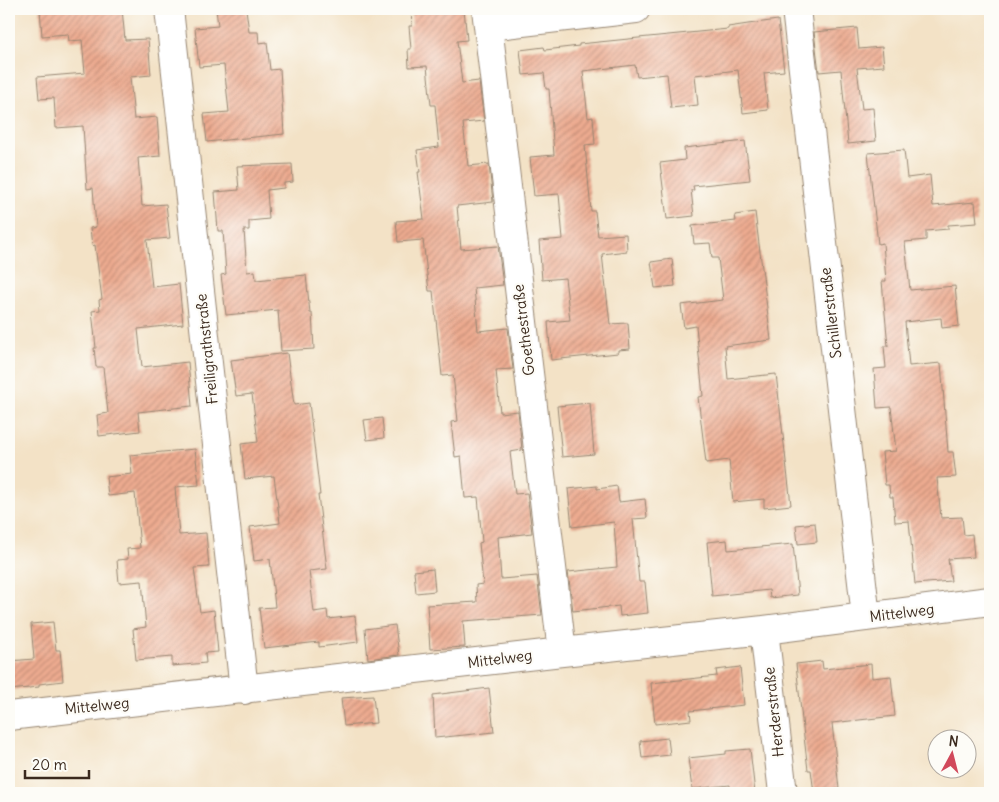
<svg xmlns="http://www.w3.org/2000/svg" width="999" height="802" viewBox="0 0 999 802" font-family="Delius,sans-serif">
<defs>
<pattern id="building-hatch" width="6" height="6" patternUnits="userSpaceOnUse" patternTransform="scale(1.25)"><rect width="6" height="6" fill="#edab90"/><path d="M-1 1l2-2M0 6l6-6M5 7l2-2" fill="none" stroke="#c18b75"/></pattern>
</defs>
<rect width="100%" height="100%" fill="#fdfcf7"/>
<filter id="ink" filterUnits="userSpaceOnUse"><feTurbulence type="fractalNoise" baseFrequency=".02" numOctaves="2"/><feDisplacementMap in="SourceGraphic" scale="10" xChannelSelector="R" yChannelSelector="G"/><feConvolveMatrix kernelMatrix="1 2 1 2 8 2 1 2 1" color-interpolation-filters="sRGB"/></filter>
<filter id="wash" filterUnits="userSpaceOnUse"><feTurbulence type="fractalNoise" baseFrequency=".0096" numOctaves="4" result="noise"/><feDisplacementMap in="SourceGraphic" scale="20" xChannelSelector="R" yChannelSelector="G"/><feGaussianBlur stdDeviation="1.12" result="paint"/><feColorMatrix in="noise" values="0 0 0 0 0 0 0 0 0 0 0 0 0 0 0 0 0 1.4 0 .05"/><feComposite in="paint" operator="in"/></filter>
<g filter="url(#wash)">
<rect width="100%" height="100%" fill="#f3e2c6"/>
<g id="blocks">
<path fill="url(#building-hatch)" d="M40,9H122L125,40L148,39L151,75L130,77L134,119L157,117L160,156L138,158L142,206L166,204L170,238L147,240L152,287L179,284L183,324L138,329L142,367L188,362L192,406L138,412L140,431L99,436L97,415L108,413L103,367H96L94,348H96L92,311L100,310L99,300L102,299L95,245L92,246L90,228L96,227L93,188L87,189L83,126L56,128L54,98L39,99L37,77L85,73L82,40L69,41L68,34L42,36Z
M216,9H246L249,32H258L259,43L267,42L270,70L280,69L284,134L207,142L204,114L229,112L224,65L199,67L195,28L218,26Z
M427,9H464L467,40L457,41L462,83L479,81L484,121L463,123L468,166L489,164L493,202L457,206L461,249L498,246L503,285L474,288L478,331L508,328L513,369L496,370L500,413L518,411L522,450L510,452L515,494L527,493L532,533L498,537L501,579L537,576L542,615L463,621L465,647L430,649L427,605L477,602L476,585L483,584L479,543L482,542L478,497L465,498L461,456L455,457L451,422L458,421L453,375L442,376L433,291H429L423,240L398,242L396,221L424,219L418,172H420L417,150L439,147L435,105H431L427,66L409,67L408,49H411L409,26H412L411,10Z
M778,20L784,71L764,73L768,110L743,113L738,70L695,75L698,105L671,108L667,74L637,77L635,65L583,71L588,118L593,117L595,144L585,145L591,211H595L598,236L626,234L627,251L602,254L610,324L628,323L630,349L618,350V353L551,360L548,322L570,320L565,278L542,280L539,241L563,239L559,194L534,196L530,157L554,155L549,89H546L544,73L523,75L520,50L544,47L545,50L579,46V44L728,29V27L748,24Z
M857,28L859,49L882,47L884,66L857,68L862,109L873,108L876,141L848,144L841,70L819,72L814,32Z
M745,141L750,180L693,186L694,190H691L694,216L667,219L660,163L685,160L684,148Z
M904,150L907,178L930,175L933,206L975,202L977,223L948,225V229L926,231V240L905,242L910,290L955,286L959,326L942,328L941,318L905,322L909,366L941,363L948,452H953L956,477L937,478L941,518L962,517L964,535L972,534L974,557L948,559L951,581L915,584L909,521L895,522L893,497H890L889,485H885L882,452L896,451L891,407L877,408L874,369L886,368L884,346H888L882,281H886L883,243L878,244L868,153Z
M292,164L293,182L284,183V188L267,190L269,219L249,221V230H244L247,272L255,271L256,280L306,275L310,313H312L314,349L281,351L278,310L226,315L221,275L226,274L223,231H218L215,192L239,190L237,166Z
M755,212L771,340L725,346L728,379L776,374L791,505L764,508V499L733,502L729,460L706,463L698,397L703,396L696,326L684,328L681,305L723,300L718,258H712L710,243L694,244L692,226L736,221L735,215Z
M672,259L675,286L655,288L651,262Z
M287,353L294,405L309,403L320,495H318L327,569L309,571L314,612L327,610L328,619L355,616L358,642L319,647V642L264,648L259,608L275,607L270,559L254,561L250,527L280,523L274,476L245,479L241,444L258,442L252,394L236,396L231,360Z
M590,403L594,454L562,457L557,406Z
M382,418L384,438L367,440L364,420Z
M195,449L199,485L175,487L179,535L206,533L209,567L194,568L200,612L214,610L218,652L205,653L206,663L172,666V657L136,660L133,629L146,627L142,581L119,583L117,560L128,559L127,549L140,548L135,493L108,496L106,477L132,474L130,455Z
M597,486V489L617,486L619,502L645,499L647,518L633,519L639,582H645L648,613L620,616L619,606L573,611L568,572L617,567L614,522L572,527L568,489Z
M815,523L817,542L798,544L796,525Z
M727,540L728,550L793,544L798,595L770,598L769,590L712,596L707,542Z
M433,569L435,591L416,593L414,571Z
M53,622L56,650H60L63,681L39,684V687L9,690V661L34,659L31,624Z
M395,625L399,655L368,659L365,629Z
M822,661L823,669L871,664L872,678L891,676L895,716L832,723L839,789H836L837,793H814L811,770H808L802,720L796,664Z
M740,667L744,705L690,711L691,720L655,724L651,683L717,676L716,670Z
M489,688L494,732L435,738L433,695Z
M373,696L376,723L344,726L341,698Z
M668,738L670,755L642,758L640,741Z
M750,749L755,793H730V785L692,789L688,758L726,754V751Z"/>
</g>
</g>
<g filter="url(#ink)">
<use href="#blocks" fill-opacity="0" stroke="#978672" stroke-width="1"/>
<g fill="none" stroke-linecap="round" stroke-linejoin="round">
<g stroke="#978672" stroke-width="30">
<path id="minor" d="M169,9L244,690
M486,9L562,652
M796,9L866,617
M488,26L636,9
M764,630L783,793
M9,716L562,652L764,630L990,601"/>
</g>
<use href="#minor" stroke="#fff" stroke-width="28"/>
</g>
</g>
<g text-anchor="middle" stroke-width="4.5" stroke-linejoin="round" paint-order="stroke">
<g font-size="15" fill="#3b2a1e" stroke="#fdfcf7">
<text transform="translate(831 313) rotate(-97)" y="5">Schillerstraße</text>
<text transform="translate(524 330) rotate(-97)" y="5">Goethestraße</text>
<text transform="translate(207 349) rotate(-96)" y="5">Freiligrathstraße</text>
<text transform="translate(902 613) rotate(-7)" y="5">Mittelweg</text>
<text transform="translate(500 659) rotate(-7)" y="5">Mittelweg</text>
<text transform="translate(97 706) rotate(-6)" y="5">Mittelweg</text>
<text transform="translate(774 712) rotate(-96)" y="5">Herderstraße</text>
</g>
</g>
<rect width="999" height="802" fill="none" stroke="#fdfcf7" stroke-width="30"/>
<g transform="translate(952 754) rotate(7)"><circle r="24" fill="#fdfcf7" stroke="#afa8a0"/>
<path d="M0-4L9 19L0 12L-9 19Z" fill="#d1495b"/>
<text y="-8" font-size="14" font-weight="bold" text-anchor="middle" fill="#3b2a1e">N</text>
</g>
<path d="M25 770v8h64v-8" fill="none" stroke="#3b2a1e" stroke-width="2.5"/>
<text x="32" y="770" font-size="15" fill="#3b2a1e" stroke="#fdfcf7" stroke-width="4" paint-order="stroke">20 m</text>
</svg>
